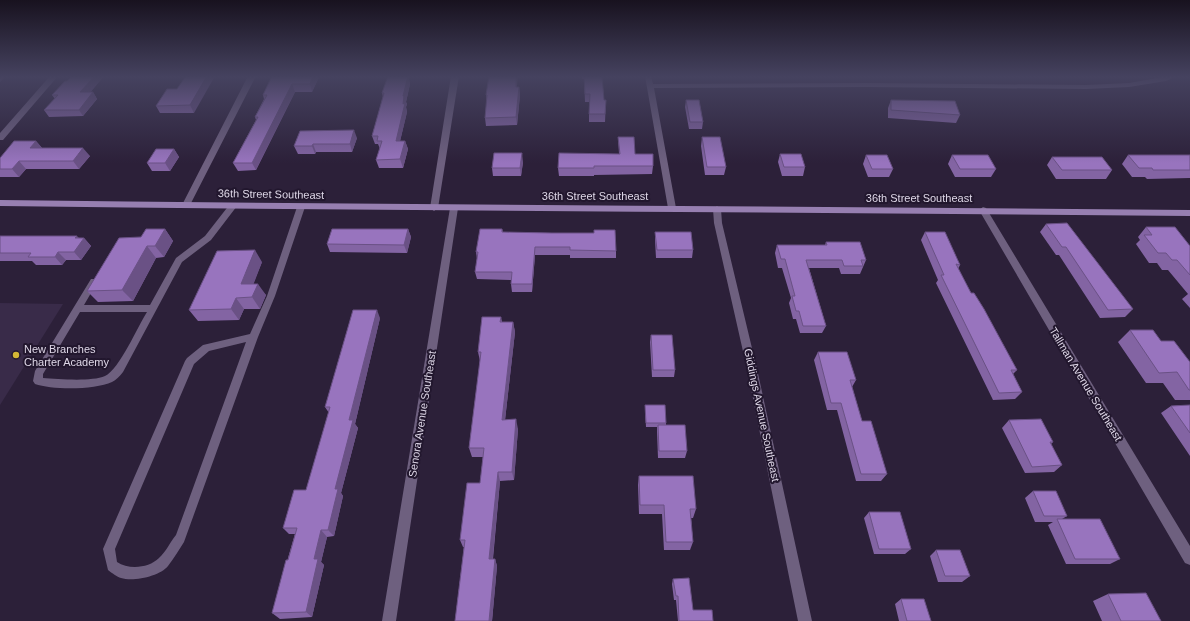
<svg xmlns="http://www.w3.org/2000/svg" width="1190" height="621" viewBox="0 0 1190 621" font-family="Helvetica,sans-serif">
<rect width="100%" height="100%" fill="#2c2039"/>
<path fill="#392b49" d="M0,303L63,304L0,405Z"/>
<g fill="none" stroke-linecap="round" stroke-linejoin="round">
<path fill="#6e607f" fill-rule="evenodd" d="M233,203L237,206L211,240L182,262L123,372C120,376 116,380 112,382C95,390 52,390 35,384L33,381L35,371L91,279H97L98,281L84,305H150L176,258L205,236L230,204ZM80,312H147C138,326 119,370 105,376C91,382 58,379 43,378V374Z
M301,204L305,207L275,296L258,337L184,542C179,550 174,558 168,566C160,576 134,582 121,578C117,577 112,573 108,570L103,549L185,361L187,358L203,345L250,334L267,296L297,207ZM246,342L176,535C170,542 166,552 159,558C149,568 129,570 117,562L115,549L194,364L209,351Z"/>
<path fill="#6e607f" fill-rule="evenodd" d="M50,76H58L3,140H0V133Z
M248,76H256L190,205L186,208L183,207L182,205Z
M451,76H459L438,208L434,211L430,208Z
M645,76H651L653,84L867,83L1086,85L1129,83L1168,76H1177L1166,81L1129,87L1086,89L867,87L654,88L676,208L672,211L668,208Z
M454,205L458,208L396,621H382L450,208Z
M717,206L721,209L722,223L757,369L812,621H798L747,369L714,223L713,209Z
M983,207L986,208L1190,546V565L1185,563L979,210Z"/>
<path fill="#977fb1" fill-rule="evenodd" d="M0,200C397,205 793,206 1190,210V216C793,212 397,211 0,206Z"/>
</g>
<path fill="#8364a3" d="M72,76H104L90,92H93L97,99L83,116L49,117L44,110L55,99L52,95L67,81Z
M186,76L194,113H160L156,106L177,89Z
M272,76L319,77L312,92H295L256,170L238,171L233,163L256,120L255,117L264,99L263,95Z
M388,76H410L409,79L410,84L406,102L407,104L406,107L407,112L400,141H405L408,149L403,168H379L376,160L380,149L378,144H375L372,136L383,97L382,93Z
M582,76H602L604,100H606L605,122H589V102H585L584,79H582Z
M517,87H519L520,95L517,125L486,126L485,118L487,101L486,95Z
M686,100L703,122L702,129H689L685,107Z
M891,100L960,115L956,123L888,118V108Z
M618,137L635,154L653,166L652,174L594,175V176H559L558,168L619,154Z
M702,137L726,167L724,175H705L701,146Z
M357,138L352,152H316L315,154H298L294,146Z
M36,141L42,148L90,156L79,169H26L19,177H0V158Z
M174,149L179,157L170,171H152L147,163Z
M780,154L805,167L803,176H782L778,162Z
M866,155L893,169L889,177H868L863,164Z
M952,155L996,169L991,177H955L948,164Z
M1128,155H1190V178L1147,179L1145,177H1132L1122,164Z
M1052,157L1112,170L1106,179H1056L1047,165Z
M523,162L521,176H493L492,168Z
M1046,224L1133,309L1125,317L1100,318L1059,255H1056L1040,232Z
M1146,227L1190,246V308L1182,299L1188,294L1168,270H1162L1157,263H1149L1136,244L1140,240L1138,237Z
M165,229L173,241L164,257L156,258L133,301L98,302L87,291L141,237Z
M408,229L411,237L407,253L330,252L327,244Z
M502,229L503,232L616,251V258H570V255H535L532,292H512L511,284V280L477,279L475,272L477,259L476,252Z
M655,232L693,250L692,258H656L655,240Z
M925,232L960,265L958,269L971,293L1017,370L1013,374L1022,392L1015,399L993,400L936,283L938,280L921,240Z
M0,236L84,238L91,246L81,260H66L62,265H36L32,261H0Z
M826,242L866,260L860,274H841L839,268H809L826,326L822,333H800L796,319H793L789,303L791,298L782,268H778L775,253L777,245H825Z
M262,262L253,284L266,295L260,309H244L239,320L198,321L189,310Z
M501,317L502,322H513L515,332L505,420L518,429L514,480L500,481L493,559H495L497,566L492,621H455L464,547H463L460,540L480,483L483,457H472L469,448L480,361L478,352Z
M380,318L355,424L358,428L341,493L343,496L334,536L327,537L321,562L324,565L312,617L280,619L272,613L295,534H289L283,528L306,490L329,413L325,407Z
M1130,330L1161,341L1190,362V400H1175L1163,383H1146L1118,342Z
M651,335L675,370L674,377H652L650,342Z
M818,352L856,380L852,387L862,421L887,474L881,481H856L837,410H827L814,360Z
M645,405L666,423V425L687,451L685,458H658L657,432V427H646L645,409Z
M1190,405V456L1161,413L1171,406Z
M1009,420L1053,442L1051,444L1062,465L1054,472L1025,473L1002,428Z
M639,476L696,509L693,518H691L693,542L690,550H664L662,514H639L638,485Z
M1033,491L1067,516L1062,519L1120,559L1110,564H1066L1048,525L1053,522H1035L1025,498Z
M869,512L911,549L905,554H874L864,518Z
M936,550L970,576L962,582H938L930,556Z
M673,579L693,610L713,621H678L676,600H674L672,584Z
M1108,594L1161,621H1102L1093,601Z
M901,599L931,621H899L895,604Z"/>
<path fill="#6a5185" d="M0,76H6L0,82Z
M95,76H104L85,99L80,92Z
M207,76H215L194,113L190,105Z
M313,76H318L319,77L312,92L310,84Z
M406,76H410L409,79L410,84L406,102L407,104L406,107L407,112L398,150L396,141L403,104V96Z
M516,76H518L516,95Z
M292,84L295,92L256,170L252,163Z
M519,87L520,95L517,125L516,117Z
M93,92L97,99L83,116L79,110Z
M354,130L357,138L352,152L350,144Z
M36,141L43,149L30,148Z
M405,141L408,149L403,168L400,159Z
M313,144L316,152L315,154L312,146Z
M83,148L90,156L79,169L73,161Z
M174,149L179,157L170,171L165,163Z
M522,153L523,162L521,176L520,168Z
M19,161L26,169L19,177L12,169Z
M165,229L173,241L164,257L155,246Z
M408,229L411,237L407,253L404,245Z
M77,236L82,241L84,238L91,246L81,260L74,252L75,238Z
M147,246L156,258L133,301L122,290Z
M535,247V255L532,292V284Z
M255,250L262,262L249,296L241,284Z
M58,252L66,260L62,265L55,257Z
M258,284L266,295L260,309L252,297Z
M236,298L244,309L239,320L231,309Z
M377,310L380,318L355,424L358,428L341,493L343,496L334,536L328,530L335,489L349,420Z
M513,322L515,332L504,429L502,420Z
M516,419L518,429L514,480L512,472Z
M498,472L500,481L492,566L489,559Z
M321,530L327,537L321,562L324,565L312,617L306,612L314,559Z
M495,559L497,566L492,621H489Z"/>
<path fill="#9874be" stroke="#6a5185" d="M72,76H95L80,92H93L79,110H44L58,95H52L65,81H67Z
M186,76H207L190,105L156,106L167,89H177Z
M272,76H313L310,84H292L252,163H233L258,117H255L267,95H263Z
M388,76H408L403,96H404L403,104L405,103L396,141H405L400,159L376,160L382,141H377L378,136H372L384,93H382Z
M489,76H516V87H519L516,117L485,118L487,95H486Z
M584,76H602L604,100H606L605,114H589L590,94H585Z
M686,100H699L703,122H690Z
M891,100L955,101L960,115L891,110Z
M354,130L350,144H313L312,146H294L300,131Z
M618,137H634L635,154H653V166H594V168H558L559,153L620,154Z
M702,137H720L726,167H707Z
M14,141H36L30,148H83L73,161H19L12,169H0V158Z
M156,149H174L165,163H147Z
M494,153H522L520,168H492Z
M780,154H801L805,167H784Z
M866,155H887L893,169H872Z
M952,155H988L996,169H960Z
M1128,155H1190V170H1153L1152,168H1139Z
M1052,157H1102L1112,170H1062Z
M1067,223L1133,309L1108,310L1066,247H1062L1046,224Z
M1146,227H1175L1190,246V275L1177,260H1172L1166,253H1158L1144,235H1152Z
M146,229H165L155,246H147L122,290L87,291L119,238L141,237Z
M332,229H408L404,245L327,244Z
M480,229H502V232L552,233H594V230H615L616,251L570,250V247H535L532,284H511L512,272H475L478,252H476Z
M655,232H691L693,250H657Z
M925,232H945L960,265L956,264L971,293H974L984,309L1017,370H1011L1022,392L999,393L941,275H944Z
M0,236H77L75,238H84L74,252H58L55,257H28L31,253H0Z
M826,242H860L866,260H861L863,266H844L842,260H806L826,326H803L799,311H796L792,296H795L785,259H781L777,245H827Z
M255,250L241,284H258L252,297L236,298L231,309L189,310L217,251Z
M353,310H377L349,420H353L335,489H338L328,530H321L314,559H318L306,612L272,613L286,560H288L297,528H283L294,490H306L330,407H325Z
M482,317H501L500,322H513L502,420L516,419L512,472H498L489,559H495L489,621H455L465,540H460L467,483H480L484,448H469L481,352H478Z
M1130,330H1153L1161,341H1174L1190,362V390H1189L1177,372L1159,373Z
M651,335H672L675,370H653Z
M818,352H847L856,380H850L862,421H871L887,474H861L841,403H831Z
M645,405H665L666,423H646Z
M1190,405V433L1171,406Z
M1041,419L1053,442H1050L1062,465L1032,467L1009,420Z
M658,425H685L687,451H659Z
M639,476H693L696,509H690L693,542H666L664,505H640Z
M1033,491H1056L1067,516H1044Z
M869,512H900L911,549H879Z
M1057,519H1100L1120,559H1075Z
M936,550H960L970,576H945Z
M689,578L693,610H712L713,621H679L678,596H676L673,579Z
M1146,593L1161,621H1121L1108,594Z
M901,599H924L931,621H907Z"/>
<linearGradient id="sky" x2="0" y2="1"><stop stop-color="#18121f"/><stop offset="0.47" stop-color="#45425f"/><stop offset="1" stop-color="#45425f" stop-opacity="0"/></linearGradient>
<rect width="1190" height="163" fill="url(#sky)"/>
<circle fill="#d3b635" stroke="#22172e" stroke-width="1.5" cx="16" cy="355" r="4"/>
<g text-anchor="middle" stroke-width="4" stroke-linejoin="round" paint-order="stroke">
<g font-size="11" fill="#dfd8e8" stroke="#22172e">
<text transform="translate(271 194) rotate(1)" y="4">36th Street Southeast</text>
<text x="595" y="200">36th Street Southeast</text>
<text x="919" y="202">36th Street Southeast</text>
<text transform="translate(1086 384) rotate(59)" y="4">Tallman Avenue Southeast</text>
<text transform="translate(422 414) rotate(-81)" y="4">Senora Avenue Southeast</text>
<text transform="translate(762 415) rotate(78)" y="4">Giddings Avenue Southeast</text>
</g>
<g font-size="11" fill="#dfd8e8" stroke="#22172e" text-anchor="start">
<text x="24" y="353">New Branches<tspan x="24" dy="13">Charter Academy</tspan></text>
</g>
</g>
</svg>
